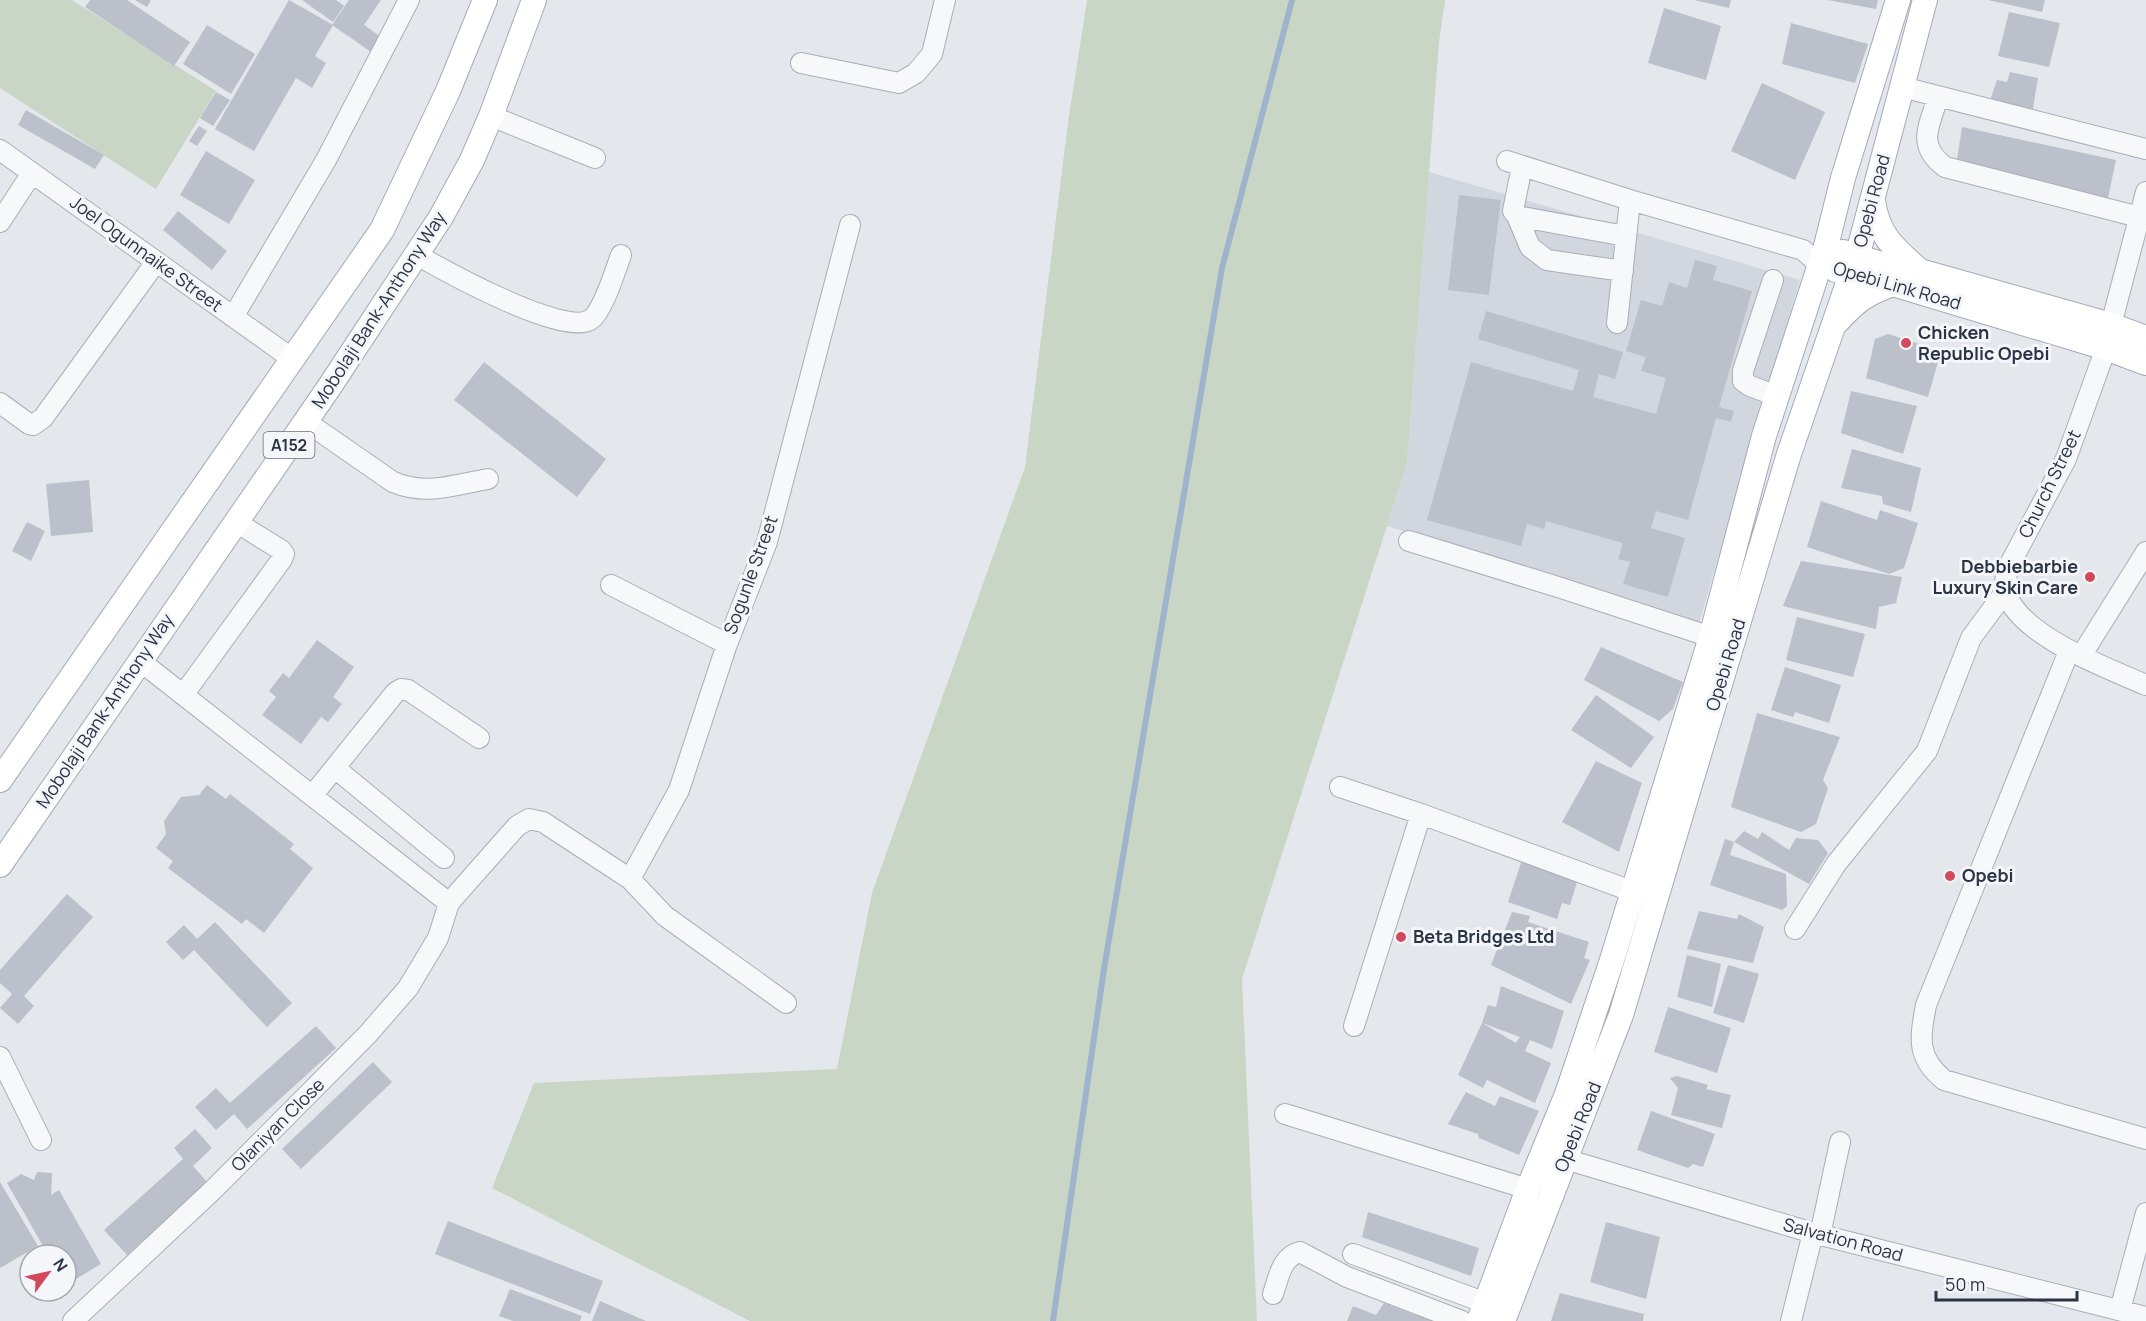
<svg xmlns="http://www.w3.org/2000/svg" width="2146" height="1321" viewBox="0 0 2146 1321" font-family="Manrope,sans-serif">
<rect width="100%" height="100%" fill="#e4e7ec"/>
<path fill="#d2d6de" d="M1429,172L1800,280L1699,623L1387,526L1407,463Z"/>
<path fill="#c9d6c5" d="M0,0H72L216,91L156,189L0,88Z
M1087,0H1445L1439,42L1407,463L1242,979L1257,1321H750L492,1188L534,1083L837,1069L872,893L1025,467L1068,123Z"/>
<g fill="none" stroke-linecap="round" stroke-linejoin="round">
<path stroke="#9fb4cc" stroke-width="6" d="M1053,1321L1104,969L1222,268L1292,0"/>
</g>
<path fill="#bbc0ca" d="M90,0H127L190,42L174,66L85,7Z
M135,0H151L147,7Z
M289,0L333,25L315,56L326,63L312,88L296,78L254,151L215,129Z
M302,0H336L344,6L333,22Z
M349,0H381L364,25L387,41L377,56L332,25Z
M1694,0H1731L1729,8Z
M1828,0H1878L1876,9Z
M1988,0H2045L2042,12Z
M1664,8L1721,26L1706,80L1648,63Z
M2009,12L2060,23L2049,67L1998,56Z
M1791,23L1868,44L1855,83L1782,64Z
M207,25L255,54L231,94L183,64Z
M2010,72L2038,78L2032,114L1989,103L1997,80L2007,82Z
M1762,83L1825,112L1795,180L1731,151Z
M216,92L230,100L213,126L200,118Z
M26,110L104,155L95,169L18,125Z
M199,126L207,131L197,146L189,141Z
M1962,127L2116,160L2107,203L1957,160Z
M206,151L255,180L229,224L180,195Z
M1459,195L1501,200L1489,295L1448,290Z
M178,211L227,251L212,270L163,230Z
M1695,260L1717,266L1713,280L1752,291L1719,407L1734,411L1731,422L1716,418L1688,520L1656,511L1651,528L1685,538L1668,597L1623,584L1630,562L1618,559L1623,543L1546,521L1544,529L1527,524L1521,546L1427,520L1471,362L1573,391L1579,370L1478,339L1486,311L1623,352L1615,379L1599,374L1593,397L1656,414L1666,378L1641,371L1646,357L1626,351L1641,300L1662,306L1669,282L1687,288Z
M1888,334L1941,351L1928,397L1866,378L1875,339Z
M484,362L606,459L577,497L454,400Z
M1851,391L1917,406L1903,454L1841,433Z
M1852,449L1921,468L1911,512L1883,504L1882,496L1841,488Z
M89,480L93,532L51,536L46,484Z
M1821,501L1877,520L1880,510L1918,523L1904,568L1889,574L1807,547Z
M27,522L45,531L31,561L12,551Z
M1801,561L1902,577L1896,603L1879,607L1876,629L1783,606Z
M1797,617L1865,634L1853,677L1786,660Z
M317,640L354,667L333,697L342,704L328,722L321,717L301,744L262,715L276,697L269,691L283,673L289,678Z
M1601,647L1683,682L1673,709L1659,721L1584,680Z
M1785,667L1841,685L1829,723L1795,712L1793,717L1771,710Z
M1596,695L1654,737L1631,768L1571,730Z
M1757,713L1840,737L1823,780L1828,788L1816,824L1801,832L1731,807Z
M1596,761L1642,783L1619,852L1562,822Z
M207,785L226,799L230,794L294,844L290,849L313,868L264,933L246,919L242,924L168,868L173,861L156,848L166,834L164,821L181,797L199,795Z
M1744,831L1758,839L1762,832L1789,850L1796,838L1818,840L1828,853L1809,884L1734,842Z
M1725,839L1734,842L1730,855L1786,874L1787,906L1782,910L1710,885Z
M1522,860L1578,879L1570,905L1562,903L1557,919L1508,902Z
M67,894L93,917L24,996L34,1006L18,1024L0,1008L12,994L0,983V970Z
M1699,911L1737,919L1739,914L1764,927L1753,963L1687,949Z
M1512,912L1530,916L1528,922L1589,942L1584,958L1590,960L1571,1004L1491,965Z
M215,922L292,1003L267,1027L194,950L183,960L166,942L184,925L197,939Z
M1687,955L1721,964L1712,1007L1677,997Z
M1728,965L1759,974L1744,1023L1713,1013Z
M1501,986L1564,1011L1552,1049L1530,1040L1525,1051L1551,1063L1535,1103L1487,1080L1483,1088L1458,1075L1482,1023L1516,1043L1520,1037L1482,1023L1488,1005L1496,1007Z
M1668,1007L1731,1028L1717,1073L1654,1052Z
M316,1026L336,1048L247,1129L234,1114L216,1130L195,1107L216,1088L230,1103Z
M373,1062L392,1082L301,1169L282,1149Z
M1677,1076L1708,1085L1706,1089L1731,1095L1722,1128L1671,1115L1678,1088L1670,1078Z
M1466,1092L1495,1106L1500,1096L1539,1111L1519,1155L1479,1138L1478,1134L1448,1124Z
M1651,1111L1715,1134L1703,1167L1693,1164L1688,1168L1637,1150Z
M195,1129L212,1148L193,1166L208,1183L127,1255L104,1230L183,1159L174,1148Z
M37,1172L52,1173L51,1195L59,1190L101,1264L66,1285V1255H48L7,1183L21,1174L34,1180Z
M0,1182L38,1246L0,1268Z
M1368,1212L1479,1248L1471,1276L1362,1237Z
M448,1221L603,1281L590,1314L435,1254Z
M1606,1222L1660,1237L1646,1299L1590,1282Z
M510,1289L582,1316L580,1321H513L499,1316Z
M1560,1293L1644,1314L1643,1321H1551Z
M1422,1299L1445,1321H1347L1353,1306L1376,1315L1384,1303L1415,1315Z
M600,1301L646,1321H592Z"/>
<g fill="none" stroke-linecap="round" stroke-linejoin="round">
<g stroke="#a9aeb7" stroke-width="22">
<path id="minor" d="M801,63L899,83L916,73L932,54L945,0
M1902,87L2146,149
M1938,97C1929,127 1916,145 1945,167L2139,217
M491,116L595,158
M0,150L291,358
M1507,161L1630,200L1803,250L1820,265
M1522,166L1513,211L1517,216L1625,236
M1517,216L1530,247L1547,260L1623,271
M0,222L32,173
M417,255C445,271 562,336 590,320C603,312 615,271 621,255
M1773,280L1743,371V381L1750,386L1777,396
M233,317L326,160L409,0
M1617,323L1630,200
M2111,325L2146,192
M2106,348L2066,459L2011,562C2008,571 2002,584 2006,593C2020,636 2107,668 2146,685
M0,403L29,424L33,425L43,418L156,262
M305,421L393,482C427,496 453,485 488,479
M1409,541L1558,587L1711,637
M611,585L727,644
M2069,651L1926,1005C1920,1038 1916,1057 1944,1080L2146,1139
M2081,656L2146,552
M140,661L449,903
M183,695L282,559L284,554L281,550L236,522
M335,768L444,858
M1340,787L1421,814L1634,892
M312,796L395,693L401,689L408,690L479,738
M630,879L679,790L727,644L767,542L850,225
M1795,929L1836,864L1927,751L1971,638L2005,592
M1354,1026L1421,814
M0,1057L41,1140
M1285,1114L1528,1189
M1553,1153L1565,1159L1813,1233L2146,1317
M1820,1235L1840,1142
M1353,1254L1486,1303
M1273,1294C1279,1277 1281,1257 1300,1252L1347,1277L1462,1321
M2120,1310L2146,1213
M73,1321L214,1189L368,1034L408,988L438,938L449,903L517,826L529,819L543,822L630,879L665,916L786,1003
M1791,1321L1813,1233"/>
</g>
<g stroke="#a3abb8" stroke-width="26">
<path id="major" d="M1873,201C1878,236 1895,249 1920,271
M1843,252L1884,265L1920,271L2111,325L2146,338
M1836,270L1893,284L2106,348L2146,363
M1836,323C1856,301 1865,294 1893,284
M0,780L382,230L448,91L485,0
M0,865L330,386L441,217L472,160L491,116L534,0
M1479,1321L1528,1189L1567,1094L1611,963L1711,637L1764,436L1826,246L1843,178L1898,0
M1503,1321L1621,1015L1789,454L1857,257L1925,0"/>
</g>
<use href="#minor" stroke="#f7f8fa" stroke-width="20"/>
<use href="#major" stroke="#fff" stroke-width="24"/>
</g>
<g fill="#d1495b" stroke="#f4f6f9" stroke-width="2">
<circle cx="1906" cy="343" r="6"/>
<circle cx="2090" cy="577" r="6"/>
<circle cx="1950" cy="876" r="6"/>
<circle cx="1401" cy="937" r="6"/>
</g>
<g text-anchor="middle" stroke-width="6" stroke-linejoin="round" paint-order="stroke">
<rect fill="#f4f6f9" stroke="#676e7b" stroke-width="1.5" x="263.5" y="432" width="51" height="26" rx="4.5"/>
<g font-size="16" font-weight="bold" fill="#2b3445">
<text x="289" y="451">A152</text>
</g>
<g font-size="18" fill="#2b3445" stroke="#f4f6f9">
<text transform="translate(1872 201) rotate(-75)" y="6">Opebi Road</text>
<text transform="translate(146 254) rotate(36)" y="6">Joel Ogunnaike Street</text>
<text transform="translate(1897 286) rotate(16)" y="6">Opebi Link Road</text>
<text transform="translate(379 310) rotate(-57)" y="6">Mobolaji Bank-Anthony Way</text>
<text transform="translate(2050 484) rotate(-64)" y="6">Church Street</text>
<text transform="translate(751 575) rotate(-70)" y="6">Sogunle Street</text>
<text transform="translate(1726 665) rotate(-73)" y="6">Opebi Road</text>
<text transform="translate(105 711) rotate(-56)" y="6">Mobolaji Bank-Anthony Way</text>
<text transform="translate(278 1125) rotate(-45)" y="6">Olaniyan Close</text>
<text transform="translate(1578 1127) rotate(-68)" y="6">Opebi Road</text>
<text transform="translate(1843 1240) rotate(15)" y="6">Salvation Road</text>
</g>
<g font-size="18" font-weight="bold" fill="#2b3445" stroke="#f4f6f9" text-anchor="start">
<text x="1918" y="339">Chicken<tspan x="1918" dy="21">Republic Opebi</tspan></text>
<text x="2078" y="573" text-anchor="end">Debbiebarbie<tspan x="2078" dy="21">Luxury Skin Care</tspan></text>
<text x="1962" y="882">Opebi</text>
<text x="1413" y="943">Beta Bridges Ltd</text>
</g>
</g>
<g transform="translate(48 1273) rotate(57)"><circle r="28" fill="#f4f6f9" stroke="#a4a8b1" stroke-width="1.5"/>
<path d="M0-4.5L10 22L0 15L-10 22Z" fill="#d1495b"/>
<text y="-9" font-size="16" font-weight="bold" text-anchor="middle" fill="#2b3445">N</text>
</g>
<path d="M1936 1291v9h141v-9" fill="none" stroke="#2b3445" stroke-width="3"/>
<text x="1945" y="1291" font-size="18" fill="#2b3445" stroke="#f4f6f9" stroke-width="4.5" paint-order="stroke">50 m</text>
</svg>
